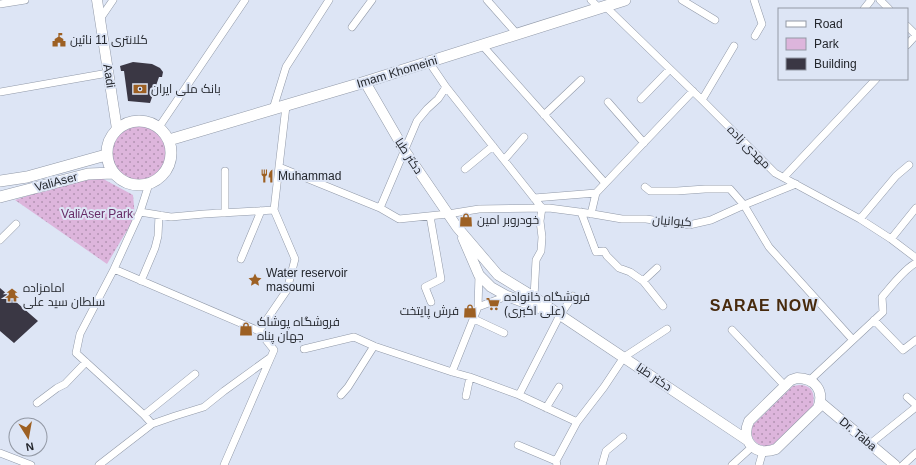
<svg xmlns="http://www.w3.org/2000/svg" width="916" height="465" viewBox="0 0 916 465" font-family="Arial,Cairo,sans-serif">
<defs>
<pattern id="green-dots" width="8" height="8" patternUnits="userSpaceOnUse"><rect width="8" height="8" fill="#ddb5dc"/><path d="M2 2h.1M6 6h.1" fill="none" stroke="#b393b3" stroke-width="1.8" stroke-linecap="round"/></pattern>
</defs>
<rect width="100%" height="100%" fill="#dde5f5"/>
<path fill="url(#green-dots)" d="M112 153a27 27 0 1 1 54 0a27 27 0 1 1-54 0Z
M94,174L133,195L135,217L107,264L15,200Z
M799,385C813,385 815,394 813,406L774,444C773,444 768,446 768,446C755,447 747,434 754,424L793,386Z"/>
<path fill="#3a3744" d="M133,62L152,64L160,68L163,72L162,77H159L150,103L128,101L124,71H121L120,66Z
M0,288L38,321L14,343L0,331Z"/>
<g fill="none" stroke-linecap="round" stroke-linejoin="round">
<g stroke="#9199a8" stroke-width="8">
<path id="street" d="M487,0L517,34
M591,0L599,8
M682,0L715,20
M754,0L762,24L755,36
M880,0L889,9
M0,4L25,0
M605,6L702,100L775,173L860,219L891,239L916,258
M864,9L871,0
M100,19L113,0
M907,26L916,35
M352,27L372,0
M482,45L605,183
M907,45L916,35
M429,62L446,87L542,208
M0,92L108,73
M641,99L670,69
M702,100L734,46
M608,102L644,143
M273,109L286,67L329,0
M544,115L581,80
M159,127L245,0
M504,160L524,137
M279,167L380,208L399,219L448,214L479,209L549,208L587,213L622,219H646L689,225L711,220L744,205L796,184
M465,169L493,146
M225,171V213
M784,177L876,79
M149,184L140,212L114,269L80,334L76,353L144,415L152,424
M645,187L650,191H677L705,189H730L744,205L769,247L853,340
M534,198L596,193
M380,208L417,121L427,109L438,99L446,87
M140,212L171,217L204,214L274,210
M581,212L596,252L604,251L607,256L619,268L630,272L643,281L663,306
M591,214L596,193L693,91
M430,216L441,279L425,287L431,302
M860,219L896,176L909,165
M891,239L916,208
M0,240L16,224
M241,259L261,211
M114,269L259,331L274,350L224,465
M141,281L155,248L158,236L159,215
M643,281L657,268
M534,297L536,260L541,251L542,237L540,221L542,208
M478,307L507,296
M474,319L504,333
M874,320L903,350L916,340
M732,330L785,386
M259,331L287,290L295,259L274,210L286,106
M304,349L354,337L374,346
M452,372L478,307L479,275
M810,380L883,312L882,297C890,288 905,268 916,263
M341,395L348,387L374,346L452,372L470,377L519,395L577,422
M519,395L560,315L573,296
M466,396L470,377
M907,397L916,405
M37,403L57,388L65,384L86,362
M546,408L559,387
M144,415L195,374
M870,444L916,407
M518,445L556,461
M0,453L31,465
M99,465L152,424L175,416L204,407L224,391L271,357
M557,465L556,461L577,422L604,387L624,357L667,329
M602,465L606,451L623,437
M732,465L753,446
M759,465L763,451
M903,465L916,453"/>
</g>
<g stroke="#9199a8" stroke-width="11">
<path id="secondary" d="M97,0L117,129
M365,82L405,151L457,227L498,275L534,297L560,315L747,440
M463,238L479,275L491,287L507,296L547,311
M797,378C815,378 825,391 818,408L776,449C755,457 740,441 749,421L791,380Z
M820,402L895,465"/>
</g>
<g stroke="#9199a8" stroke-width="12">
<path id="primary" d="M107 153a32 32 0 1 1 64 0a32 32 0 1 1-64 0Z
M169,140L365,82L625,0
M0,181L27,177L106,155
M0,197L88,174L113,173"/>
</g>
<use href="#street" stroke="#fff" stroke-width="7"/>
<use href="#secondary" stroke="#fff" stroke-width="10"/>
<use href="#primary" stroke="#fff" stroke-width="11"/>
</g>
<defs>
<g id="civic-bare" transform="scale(1.08)"><path d="M-.6-6.5H3V-4.5H.6V-3L4-1V1h2V6H-6V1h2V-1L-.6-3ZM-1.2 2.5V6h2.4V2.5Z" fill="#9d6023" stroke="#dde5f5" stroke-width="2.5" paint-order="stroke"/></g>
<g id="bank-bare" transform="scale(1.08)"><path d="M-6-4H6V4H-6ZM0-2.3a2.3 2.3 0 1 0 0 4.6a2.3 2.3 0 1 0 0-4.6Z" fill="#9d6023" stroke="#dde5f5" stroke-width="2.5" paint-order="stroke"/></g>
<g id="restaurant-bare" transform="scale(1.08)"><path d="M-5-6h1v4h1v-4h1v4h1v-4h1v5L-1.5 .5V6h-2V.5L-5-1ZM5-6V6H3V1.5H1.5Q1.5-4 5-6Z" fill="#9d6023" stroke="#dde5f5" stroke-width="2.5" paint-order="stroke"/></g>
<g id="shop-bare" transform="scale(1.08)"><path d="M-5-2.5h2.3a2.7 3.5 0 0 1 5.4 0H5L5.5 6h-11ZM-1.5-2.5h3a1.5 2.3 0 0 0-3 0Z" fill="#9d6023" stroke="#dde5f5" stroke-width="2.5" paint-order="stroke"/></g>
<g id="sight-bare" transform="scale(1.08)"><path d="M0-6L1.8-2.2L6-1.7L2.9 1.2L3.7 5.4L0 3.3L-3.7 5.4L-2.9 1.2L-6-1.7L-1.8-2.2Z" fill="#9d6023" stroke="#dde5f5" stroke-width="2.5" paint-order="stroke"/></g>
<g id="temple-bare" transform="scale(1.08)"><path d="M0-6L5-2H3V0L6.5 2.5H4V6H1.5V3h-3V6H-4V2.5H-6.5L-3 0V-2H-5Z" fill="#9d6023" stroke="#dde5f5" stroke-width="2.5" paint-order="stroke"/></g>
<g id="supermarket-bare" transform="scale(1.08)"><path d="M-6-5.5h2.5l.6 2H6L4.5 2H-2.5L-4.4-4H-6ZM-1.5 3.2a1.3 1.3 0 1 0 .1 0ZM3 3.2a1.3 1.3 0 1 0 .1 0Z" fill="#9d6023" stroke="#dde5f5" stroke-width="2.5" paint-order="stroke"/></g>
</defs>
<g fill-rule="evenodd">
<use href="#civic-bare" x="59" y="40"/>
<use href="#bank-bare" x="140" y="89"/>
<use href="#restaurant-bare" x="267" y="176"/>
<use href="#shop-bare" x="466" y="220"/>
<use href="#sight-bare" x="255" y="280"/>
<use href="#temple-bare" x="12" y="295"/>
<use href="#supermarket-bare" x="493" y="304"/>
<use href="#shop-bare" x="470" y="311"/>
<use href="#shop-bare" x="246" y="329"/>
</g>
<g text-anchor="middle" stroke-width="4" stroke-linejoin="round" paint-order="stroke">
<g font-size="12" fill="#24272d" stroke="#dde5f5" text-anchor="start">
<text x="70" y="44">کلانتری 11 نائین</text>
<text x="151" y="93">بانک ملی ایران</text>
<text x="278" y="180">Muhammad</text>
<text x="477" y="224">خودروبر امین</text>
<text x="266" y="277">Water reservoir<tspan x="266" dy="14">masoumi</tspan></text>
<text x="23" y="292">امامزاده<tspan x="23" dy="14">سلطان سید علی</tspan></text>
<text x="504" y="301">فروشگاه خانواده<tspan x="504" dy="14">(علی اکبری)</tspan></text>
<text x="459" y="315" text-anchor="end">فرش پایتخت</text>
<text x="257" y="326">فروشگاه پوشاک<tspan x="257" dy="14">جهان پناه</tspan></text>
</g>
<g font-size="12" fill="#24272d" stroke="#dde5f5">
<text transform="translate(397 72) rotate(-17)" y="4">Imam Khomeini</text>
<text transform="translate(109 76) rotate(81)" y="4">Aadi</text>
<text transform="translate(749 147) rotate(45)" y="4">مهدی زاده</text>
<text transform="translate(409 156) rotate(57)" y="4">دکتر طبا</text>
<text transform="translate(56 182) rotate(-15)" y="4">ValiAser</text>
<text transform="translate(672 221) rotate(4)" y="4">کیوانیان</text>
<text transform="translate(654 377) rotate(34)" y="4">دکتر طبا</text>
<text transform="translate(858 434) rotate(40)" y="4">Dr. Taba</text>
</g>
<g font-size="12" fill="#672c67" stroke="#dde5f5">
<text x="97" y="218">ValiAser Park</text>
</g>
<g font-size="16" font-weight="bold" letter-spacing="1" fill="#472a0d" stroke="#dde5f5">
<text x="764" y="311">SARAE NOW</text>
</g>
</g>
<rect x="778" y="8" width="130" height="72" fill="#dde5f5" stroke="#9399a5"/>
<rect x="786" y="21" width="20" height="6" fill="#ffffff" stroke="#9399a5"/>
<text x="814" y="28" font-size="12" fill="#24272d">Road</text>
<rect x="786" y="38" width="20" height="12" fill="#ddb5dc" stroke="#9399a5"/>
<text x="814" y="48" font-size="12" fill="#24272d">Park</text>
<rect x="786" y="58" width="20" height="12" fill="#3a3744" stroke="#9399a5"/>
<text x="814" y="68" font-size="12" fill="#24272d">Building</text>
<g transform="translate(28 437) rotate(169)"><circle r="19" fill="#dde5f5" stroke="#9399a5"/>
<path d="M0-3L7 15L0 10L-7 15Z" fill="#9d6023"/>
<text y="-6" font-size="11" font-weight="bold" text-anchor="middle" fill="#24272d">N</text>
</g>
</svg>
